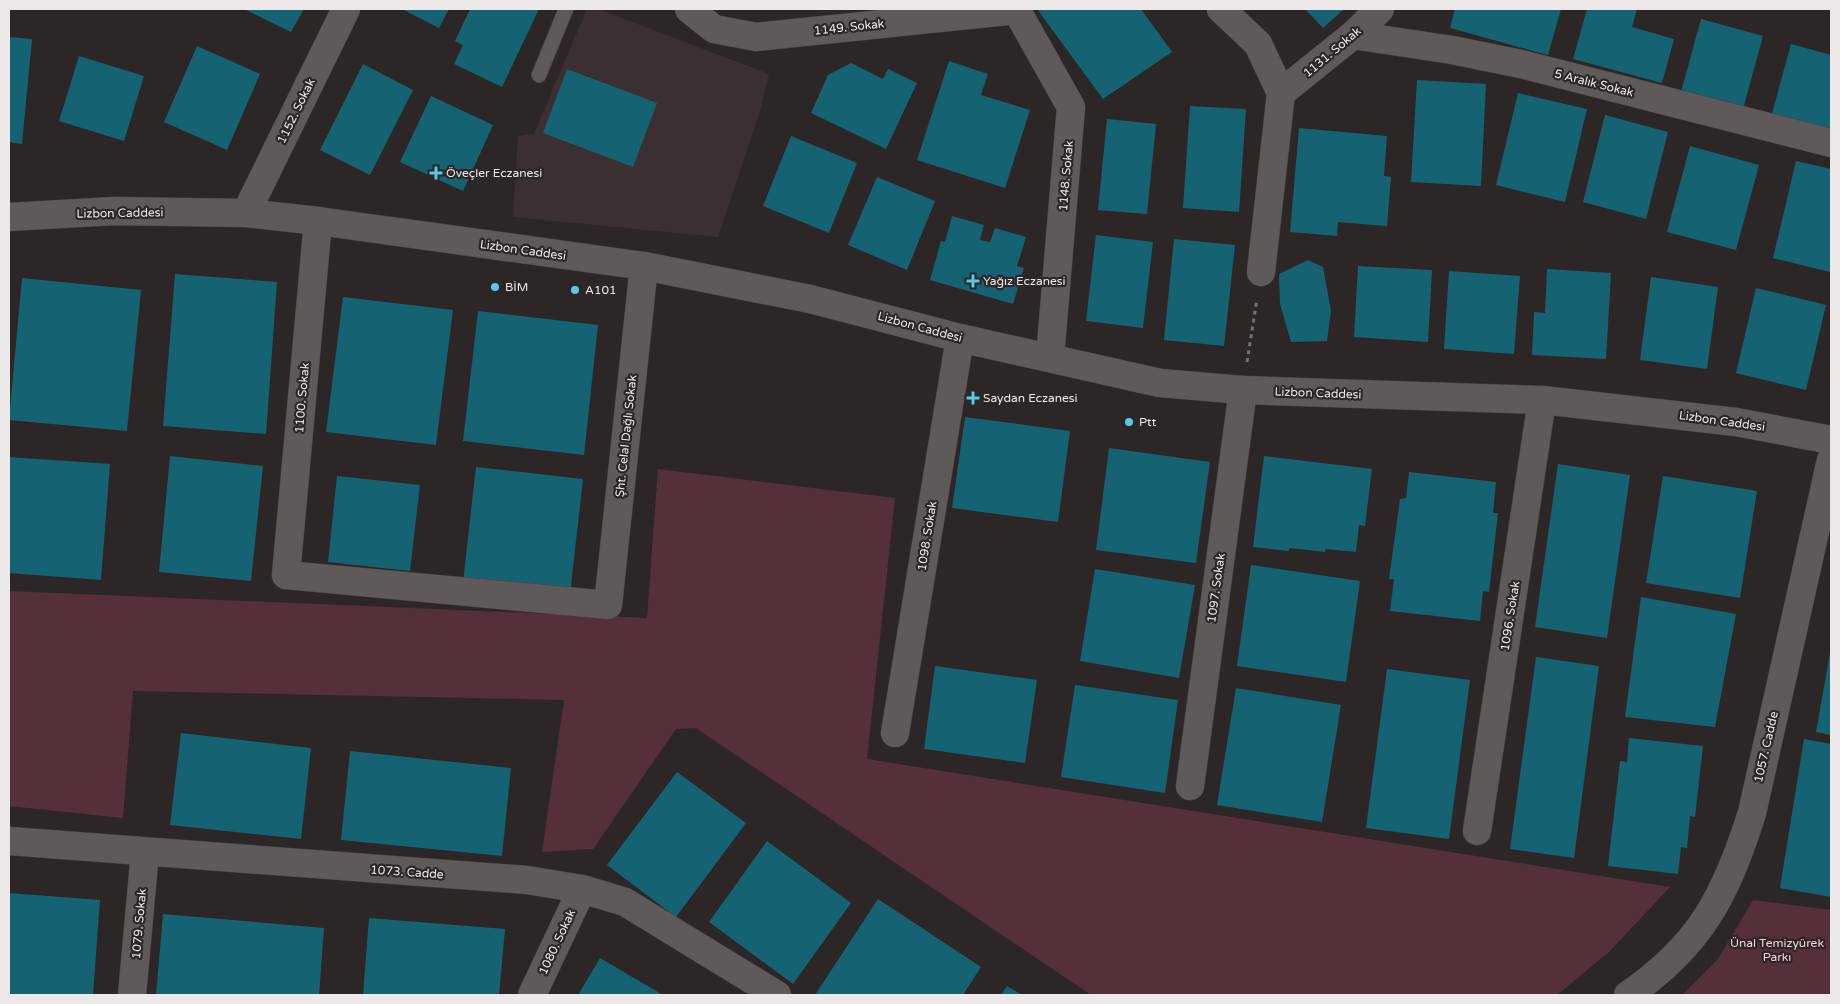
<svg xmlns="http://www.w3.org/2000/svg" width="1840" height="1004" viewBox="0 0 1840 1004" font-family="'Varela Round',sans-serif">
<rect width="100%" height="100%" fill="#2d2627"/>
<path fill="#3c2f31" d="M587,9H598L769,74L760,111L718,237L513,217L518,136L534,134Z"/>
<path fill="#563038" d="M658,469L895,498L867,759L1670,887L1609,952L1557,995H1091L696,728L676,729L593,849L542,852L564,700L133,691L123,818L9,806V591L647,618Z
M1753,900L1831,910V995H1682L1718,959Z"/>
<path fill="#156372" d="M244,9H304L291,32Z
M402,9H449L439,28Z
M470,9H539L502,87L454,64L463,45L455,41Z
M1037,9H1141L1172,52L1103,99Z
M1305,9H1344L1323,28Z
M1455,9H1561L1548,55L1450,28Z
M1587,9H1637L1632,27L1674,39L1662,83L1573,59Z
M1701,19L1763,36L1743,109L1681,92Z
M9,37L32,39L22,144L9,142Z
M1791,44L1831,55V133L1771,117Z
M197,46L260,74L227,150L164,122Z
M79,56L144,76L124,141L59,121Z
M949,61L988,74L981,95L1030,110L1005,188L917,160Z
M851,63L883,79L888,69L917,83L886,149L811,113L828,75Z
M363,64L413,90L370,175L320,150Z
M567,69L657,103L633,167L543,133Z
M1417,80L1486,84L1481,186L1411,182Z
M1518,93L1587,109L1565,202L1496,185Z
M431,96L493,125L463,191L400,162Z
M1190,106L1246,109L1239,212L1183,208Z
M1605,115L1668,132L1646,219L1583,202Z
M1107,119L1156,124L1147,214L1098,210Z
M1299,128L1387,136L1384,176L1391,177L1387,226L1338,222L1337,236L1290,232Z
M791,136L857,163L829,233L763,206Z
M1690,146L1759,165L1736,250L1667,232Z
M1796,161L1831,169L1830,272L1773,258Z
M877,177L935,201L907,270L848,245Z
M952,216L984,225L980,240L990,242L995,228L1026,237L1017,266L1024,268L1013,304L930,280L941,241L945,242Z
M1096,235L1153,242L1143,328L1086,321Z
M1174,239L1235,245L1224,346L1164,340Z
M1308,260L1323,267L1331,311L1327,341L1291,342L1280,304L1279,274Z
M1358,266L1432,270L1428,342L1354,337Z
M1547,269L1611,273L1606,359L1532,355L1534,312L1545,313Z
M1449,271L1520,276L1514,354L1444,349Z
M175,274L277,282L266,434L163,426Z
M1651,277L1718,287L1707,369L1640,360Z
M22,278L141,290L127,431L9,420Z
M1756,288L1826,305L1806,390L1736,373Z
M343,297L453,310L436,445L326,432Z
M478,311L598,325L584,455L463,441Z
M965,417L1070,431L1058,522L952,508Z
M1109,448L1210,462L1196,563L1096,550Z
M170,456L263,466L251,581L159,572Z
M1264,456L1372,469L1365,526L1359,525L1356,552L1326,549L1325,552L1289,548V551L1253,547Z
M9,457L110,464L101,580L9,573Z
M1558,464L1630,475L1607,638L1535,627Z
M476,467L583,479L570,594L463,582Z
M1409,472L1496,482L1493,513H1498L1489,592L1483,591L1480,621L1390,611L1394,579H1389L1400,499L1406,498Z
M337,476L420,485L410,571L328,562Z
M1663,476L1757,491L1740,598L1646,583Z
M1251,565L1360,581L1346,682L1237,666Z
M1095,569L1195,585L1179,678L1080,661Z
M1641,597L1736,614L1715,727L1625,717Z
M1830,653H1831V735L1816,732Z
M1536,657L1599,666L1574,858L1510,849Z
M935,666L1037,680L1025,763L924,749Z
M1387,669L1470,680L1449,839L1366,828Z
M1075,685L1178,700L1165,793L1061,777Z
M1236,688L1341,705L1322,822L1217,805Z
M181,733L311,748L301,839L170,825Z
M1629,738L1703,746L1695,817L1690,816L1687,848L1681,847L1678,874L1608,866L1620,761L1627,762Z
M1804,739L1831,744V897L1780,888Z
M350,751L511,768L502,856L341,840Z
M677,772L746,823L676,917L607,865Z
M767,841L851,903L793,984L709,922Z
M9,893L100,900L93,995H9Z
M878,899L981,967L963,995H815Z
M163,914L324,928L319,995H156Z
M369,918L505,929L499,995H363Z
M600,958L663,995H578Z
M1007,986L1022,995H1001Z"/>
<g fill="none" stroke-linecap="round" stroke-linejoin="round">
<g stroke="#494344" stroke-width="16">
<path id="service" d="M539,75L566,9"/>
</g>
<g stroke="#494344" stroke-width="29">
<path id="minor" d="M689,9L714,29L756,37L1017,10
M1016,9L1071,107L1050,357
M1221,9L1258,44L1281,93
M1353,35L1452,50L1521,64L1831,143
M1281,93L1353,35L1380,9
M246,213L346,9
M318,221L286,575L608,605L644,266
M1261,272L1281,93
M895,733L960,338
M1190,786L1243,390
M1477,831L1542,400
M9,841L527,880L582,889L625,902L777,995
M132,995L145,852
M532,995L582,889"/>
</g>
<g stroke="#494344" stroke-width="29">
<path id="tertiary" d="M1628,995C1701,945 1726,895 1752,813L1831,460"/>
</g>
<g stroke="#494344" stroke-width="29">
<path id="secondary" d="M9,217L114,211L246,213L318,221L644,266L810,299L960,338L1160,383L1243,390L1542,400L1736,422L1831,440"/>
</g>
<path stroke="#767071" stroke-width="3" stroke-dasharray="4 4" stroke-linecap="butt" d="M1247,362L1257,299"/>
<use href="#service" stroke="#60595a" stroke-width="14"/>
<use href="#minor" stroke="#60595a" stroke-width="28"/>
<use href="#tertiary" stroke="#60595a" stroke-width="28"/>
<use href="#secondary" stroke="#60595a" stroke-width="28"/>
</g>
<g fill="#57c9e2" stroke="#2d2627" stroke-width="2">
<path d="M433.5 165.5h5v5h5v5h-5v5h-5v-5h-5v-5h5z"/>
<path d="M970.5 273.5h5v5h5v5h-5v5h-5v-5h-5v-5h5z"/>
<circle cx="495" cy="287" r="5"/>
<circle cx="575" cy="290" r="5"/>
<path d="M970.5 390.5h5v5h5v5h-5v5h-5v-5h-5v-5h5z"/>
<circle cx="1129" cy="422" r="5"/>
</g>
<g text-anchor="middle" stroke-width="4.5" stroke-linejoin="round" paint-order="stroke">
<g font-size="12" fill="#ede9e9" stroke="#2d2627">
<text transform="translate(849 27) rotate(-6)" y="4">1149. Sokak</text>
<text transform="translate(1332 52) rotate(-40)" y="4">1131. Sokak</text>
<text transform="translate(1594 83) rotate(14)" y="4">5 Aralık Sokak</text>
<text transform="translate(296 111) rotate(-64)" y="4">1152. Sokak</text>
<text transform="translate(1066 176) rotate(-85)" y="4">1148. Sokak</text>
<text transform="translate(120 213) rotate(-1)" y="4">Lizbon Caddesi</text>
<text transform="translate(523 250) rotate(8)" y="4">Lizbon Caddesi</text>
<text transform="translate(920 327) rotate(15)" y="4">Lizbon Caddesi</text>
<text transform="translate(1318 393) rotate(2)" y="4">Lizbon Caddesi</text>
<text transform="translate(302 398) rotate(-85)" y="4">1100. Sokak</text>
<text transform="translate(1722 421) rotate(8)" y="4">Lizbon Caddesi</text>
<text transform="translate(626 436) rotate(-84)" y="4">Şht. Celal Dağlı Sokak</text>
<text transform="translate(927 536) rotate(-81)" y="4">1098. Sokak</text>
<text transform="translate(1216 588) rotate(-82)" y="4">1097. Sokak</text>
<text transform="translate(1510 616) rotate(-81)" y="4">1096. Sokak</text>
<text transform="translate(1766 747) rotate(-77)" y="4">1057. Cadde</text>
<text transform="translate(407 872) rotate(4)" y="4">1073. Cadde</text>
<text transform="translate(139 924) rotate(-85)" y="4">1079. Sokak</text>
<text transform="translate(557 942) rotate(-65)" y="4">1080. Sokak</text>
</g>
<g font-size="12" fill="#ede9e9" stroke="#2d2627" text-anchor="start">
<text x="446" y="177">Öveçler Eczanesi</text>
<text x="983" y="285">Yağız Eczanesi</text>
<text x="505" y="291">BİM</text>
<text x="585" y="294">A101</text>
<text x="983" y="402">Saydan Eczanesi</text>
<text x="1139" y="426">Ptt</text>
</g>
<g font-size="12" fill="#fbd0d7" stroke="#2d2627">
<text x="1777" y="947">Ünal Temizyürek<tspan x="1777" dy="14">Parkı</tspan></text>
</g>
</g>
<rect width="1840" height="1004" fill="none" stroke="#ede9e9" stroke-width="20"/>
</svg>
